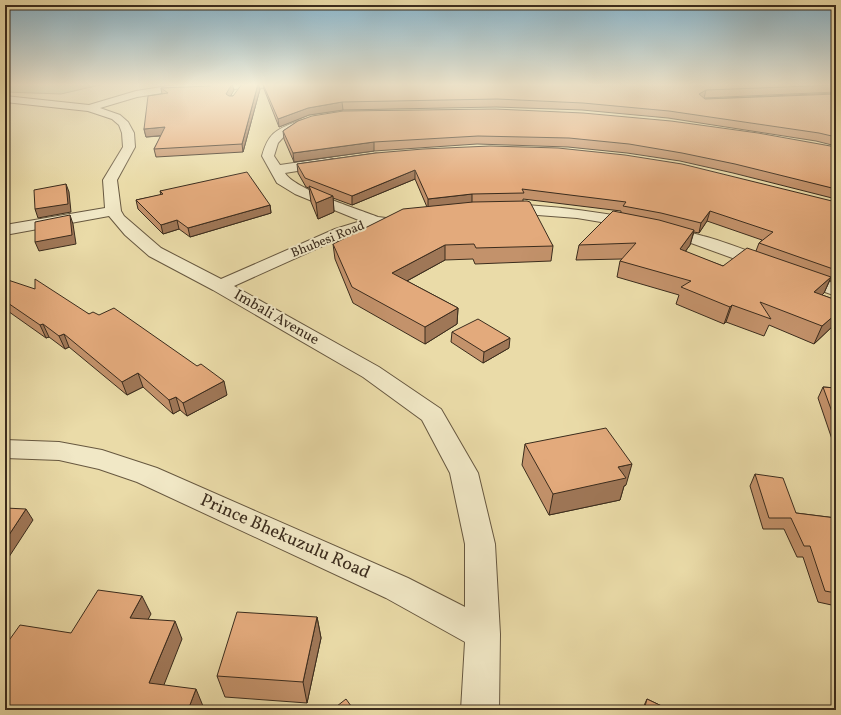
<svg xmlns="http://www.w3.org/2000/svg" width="841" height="715" font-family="Vollkorn,serif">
<rect width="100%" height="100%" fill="#eadba8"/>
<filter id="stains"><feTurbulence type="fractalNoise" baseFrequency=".005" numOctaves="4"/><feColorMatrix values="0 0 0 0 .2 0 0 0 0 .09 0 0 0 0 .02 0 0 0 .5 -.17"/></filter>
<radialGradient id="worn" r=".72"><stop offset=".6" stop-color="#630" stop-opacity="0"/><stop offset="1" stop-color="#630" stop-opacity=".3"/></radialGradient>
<!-- green -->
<path fill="#b2c18b" stroke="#767654" d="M5,84h99l-43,10 -56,-2z"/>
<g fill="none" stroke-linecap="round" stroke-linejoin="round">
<defs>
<path id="minor" d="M213,84h71l-5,3 -104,4 -38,6 -37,11 20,7 8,7 6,11 1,14 -18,33 4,31 3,5 37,32 60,31 114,-50 26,-8 -66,-27 -18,-11 -15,-27c6,-22 13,-26 34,-34 7,-2 12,-5 19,-3l2,2 -2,2 -28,10 -9,10 -4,13 6,9 48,-7 5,1 2,3 -2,3 -5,1 -43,7c9,16 73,36 93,44l8,1 2,3 -2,3 -39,11 -113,51 145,81 62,42 37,64 17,71 5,90 -1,76h-38l4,-68 -79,-44 -249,-116 -38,-13 -40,-9 -54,-2v-18l54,2 43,8 55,18 251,110 57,29v-63l-15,-71 -28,-53 -59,-43 -150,-87 -64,-34 -24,-21 -16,-19 -104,19v-10l100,-17 -2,-28 20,-33 -1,-14 -3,-8 -7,-6 -24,-8 -83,-9v-6l84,9 47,-14 39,-6z
M504,204c68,2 134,13 199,32 24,6 46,16 69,24l3,4 -3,4 -6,1 -6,-1 -69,-25 -66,-17 -48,-8 -78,-6 -3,-3 3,-3z
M798,271l38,13v12l-44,-16 -3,-4 3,-4z"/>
</defs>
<!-- minor casing -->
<use href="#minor" stroke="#675840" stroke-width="2"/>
<!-- minor -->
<use href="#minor" fill="#f1e8c6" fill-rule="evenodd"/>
</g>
<!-- wall -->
<path fill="#c3926b" stroke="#3b2c1d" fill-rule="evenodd" d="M263,84h573v8l-132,6 1,1 131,-6v53l-20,-5 -148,-23 -86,-8 -86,-3 -153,3 -34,5 -30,12 -15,-38z
M161,88l73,2 -4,6h3l27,-7 -17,63 -87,5 -2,-8 7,-13 -15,1 -2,-8 18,-35z
M298,121l538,26v52l-103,-26 -53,-12 -53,-8 -59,-6 -91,-3 -103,7 -80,11 -10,-23 -1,-8z
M376,153l460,49v80l-6,-2 -6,13 -2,2 14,5v23l-22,21 -45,-19 -5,11 -38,-14 -2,2 -48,-20 3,-9 -62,-18 3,-16 2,-2 -46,1 3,-15 42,-32v-2l-98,-12v3l30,44 -2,15 -76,3 -2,-5 -28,1 -38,21 51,27 -1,16 -32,20 -72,-41 -18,-44 -2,-15 94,-37 -12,-28 -63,26 -19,-7 1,14 -16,7 -7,-17 -2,-14 -3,-1 -8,-14 -1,-9zM707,221l55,19 -3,3 -3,8 -33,15 -38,-14 5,-7 4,-13 5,1z
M160,191l110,14 1,8 -81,24 -11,-8 -16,5 -25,-25 -2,-9 25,-5z
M5,279l84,35 138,81 -40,21 -7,-6 -7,4 -30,-27 -16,8 -58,-48 -4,2 -16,-12 -3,1 -41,-29z
M452,332l57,16 -26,15 -32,-21z
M823,387l13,1v63l-18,-53z
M525,444l101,41 -2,1 -4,14 -71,15 -27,-50z
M755,474l41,39 40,5v88l-18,-4 -15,-45h-6l-13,-28h-21l-13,-43z
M317,617l4,21 -14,65 -82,-6 -8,-21z
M647,699l23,11h-28z"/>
<!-- shaded-wall -->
<path fill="#9f7757" stroke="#3b2c1d" d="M232,84l2,6 -6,11 -2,-7z
M258,84l2,5 -17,63 -1,-8z
M706,90l-2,8 -6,3 1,-7z
M342,102l1,8 -34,5 -30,12 -1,-8 30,-11z
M165,127l2,8 -21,2 -2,-8z
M374,142v9l-80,11 -1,-9z
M415,170v9l-63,26v-9z
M66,184l3,8 2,20 -33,6 -3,-9z
M472,194v10l-44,5v-10z
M333,196l1,16 -16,7 -2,-16z
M270,205l1,8 -81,24 -2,-9z
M710,211l-3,10 -8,12 2,-10z
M70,215l3,9 3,20 -37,7 -4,-9z
M177,220l2,9 -16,5 -2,-9z
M694,230l-4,15 -15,20 5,-16z
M445,245v15l-53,29v-16z
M831,277l-7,16 -17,16 7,-17z
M732,305l-6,17 -2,2 6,-17z
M458,308l-1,16 -32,20v-17z
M836,314v9l-22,21 8,-18z
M43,324l6,13 -3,1 -6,-13z
M64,334l5,13 -4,2 -6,-13z
M510,338l-1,10 -26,15 1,-11z
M138,373l5,14 -16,8 -5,-13z
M224,381l3,14 -40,21 -4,-13z
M176,397l4,13 -7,4 -4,-14z
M632,464l-6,21 -2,1 -4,14 -71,15 4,-21 65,-27z
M26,509l7,11 -28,43v-22z
M142,596l9,18 -12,22 -9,-18z
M317,617l4,21 -14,65 -4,-21z
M175,621l7,18 -24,61 -9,-17z
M196,689l7,17 -1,4h-14z"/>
<!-- building -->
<path fill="#e3aa7c" stroke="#3b2c1d" d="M213,84h19l-6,10 3,2h4l9,-12h16l-16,60 -88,5 11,-22 -21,2 4,-33 20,-3 -7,-5 49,-2z
M263,84h573v1l-130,5 -7,4 6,5 131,-5v43l-17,-4 -150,-22 -86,-8 -86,-4 -155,3 -34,6 -30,11z
M495,109l88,4 88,8 87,12 78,14v42l-101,-25 -53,-11 -53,-9 -60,-6 -91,-2 -104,6 -81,11 -10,-22 15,-10 14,-5 31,-5z
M490,146l68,2 67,7 57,9 154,38v68l-77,-27 14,-11 -63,-21 -9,12 -40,-10 -38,-7 3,-4 -104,-13 2,4 -52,1 -44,5 -13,-29 -63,26 -47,-18 -8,-14 79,-11 47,-4z
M247,172l23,33 -82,23 -11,-8 -16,5 -25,-25 27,-6 -3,-3z
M66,184l2,20 -33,5 -1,-19z
M309,186l24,10 -17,7z
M527,201l3,1 23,44 -77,2 -2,-4 -29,1 -53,28 66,35 -33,19 -73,-40 -19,-43 70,-35 70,-7z
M613,211l46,9 35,10 -14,19 43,17 24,-18 84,29 -17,15 22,8v14l-14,12 -62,-24 11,17 -39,-14 -2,2 -49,-20 10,-6 -71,-20 16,-18 -57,2z
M70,215l2,20 -37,7v-20z
M5,279l30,10v-10l54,35 4,-2 6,3 15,-7 83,58 4,-2 23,17 -41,22 -7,-6 -7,3 -31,-27 -16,9 -58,-48 -5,2 -16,-12 -3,1 -35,-24z
M478,319l32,19 -26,14 -32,-20z
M823,387l13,1v35z
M606,428l26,36 -14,3 8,11 -73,16 -28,-50z
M755,474l28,4 13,35 40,5v75l-11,-2 -15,-45h-6l-13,-28h-22z
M5,508l21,1 -21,32z
M98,590l44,6 -12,22 45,3 -26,62 47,6 -8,21h-183v-64l15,-21 51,8z
M237,612l80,5 -14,65 -86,-6z
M346,699l8,11h-22z
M647,699l23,11h-26z"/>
<!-- sky -->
<linearGradient id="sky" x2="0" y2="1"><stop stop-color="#88b7d0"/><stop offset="0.46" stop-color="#f6efd8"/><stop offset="1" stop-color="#f6efd8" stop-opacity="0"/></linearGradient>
<rect width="841" height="184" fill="url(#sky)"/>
<g text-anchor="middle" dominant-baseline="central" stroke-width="4" stroke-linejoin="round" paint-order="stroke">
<!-- far-street labels -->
<g font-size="13" fill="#3b2c1d" stroke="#f1e8c6">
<text transform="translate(328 240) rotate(-22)">Bhubesi Road</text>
</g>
<!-- street labels -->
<g font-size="15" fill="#3b2c1d" stroke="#f1e8c6">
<text transform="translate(276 318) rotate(30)">Imbali Avenue</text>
</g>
<!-- near-street labels -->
<g font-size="18" fill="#3b2c1d" stroke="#f1e8c6">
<text transform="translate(285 537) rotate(24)">Prince Bhekuzulu Road</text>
</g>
</g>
<!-- margin -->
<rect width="841" height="715" fill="none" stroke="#eadba8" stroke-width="20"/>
<rect x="6" y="6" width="829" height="703" fill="none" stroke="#3b2c1d" stroke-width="2"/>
<rect x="10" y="10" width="821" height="695" fill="none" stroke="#3b2c1d"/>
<rect width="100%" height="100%" filter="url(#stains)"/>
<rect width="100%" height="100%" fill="url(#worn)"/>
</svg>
